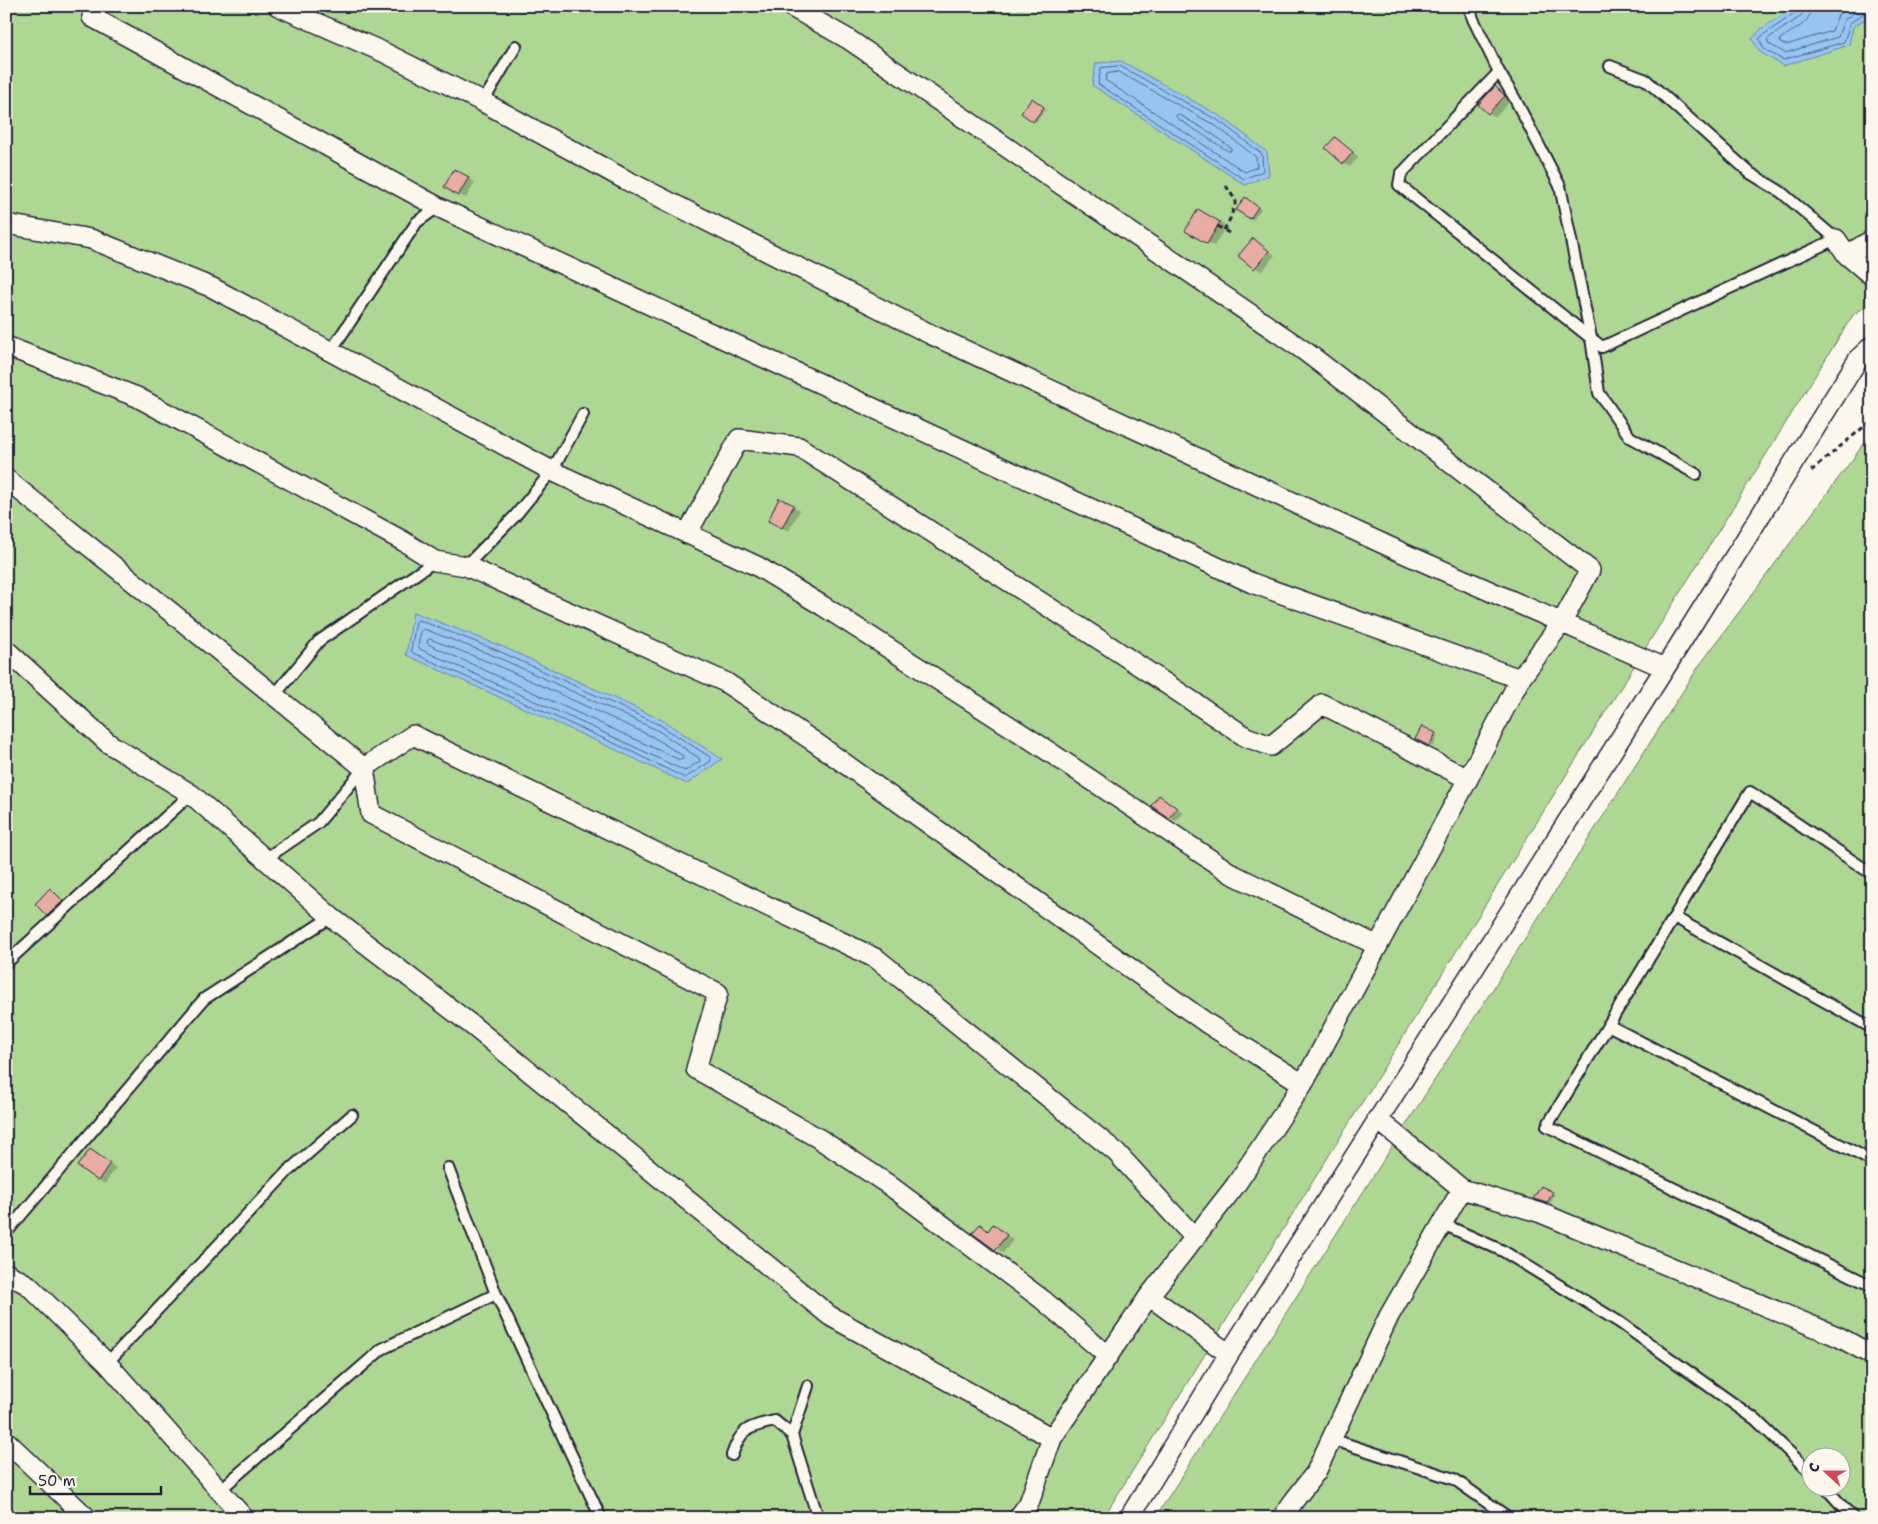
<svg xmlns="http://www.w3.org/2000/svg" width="1878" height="1524" font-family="'Shantell Sans',sans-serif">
<rect width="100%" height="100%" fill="#fbf7ec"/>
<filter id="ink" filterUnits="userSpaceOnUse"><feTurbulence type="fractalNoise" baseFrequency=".02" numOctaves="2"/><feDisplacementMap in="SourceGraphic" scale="10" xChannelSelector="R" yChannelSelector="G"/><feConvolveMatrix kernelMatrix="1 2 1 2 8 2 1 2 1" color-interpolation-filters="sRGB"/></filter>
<g filter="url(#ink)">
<!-- green -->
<path fill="#afd794" stroke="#687c68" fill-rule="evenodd" d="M6,6h1866v296l-19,13 -750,1203h-1097z
M1872,433v1085h-717l544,-852zM1810,1456h30v30h-30z"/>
<!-- water -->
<path fill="#97c5f2" stroke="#6884a9" d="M1796,6h76v8l-19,13 -4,18 -66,21 -23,-14 -8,-13 10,-11z
M1121,61l101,56 45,35 2,23 -24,10 -153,-100 4,-22z
M413,612l88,34 161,74 60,39 -35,25 -71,-34 -210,-95z"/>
<!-- shadow -->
<path fill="#0003" d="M1495,88l16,12 -15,17 -7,-4z
M1035,101l11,8 -10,13 -2,-1z
M1336,138l23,19 -9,10 -7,-4z
M454,170l21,12 -9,16 -21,-11z
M1248,200l13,9 -8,11 -3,-2z
M1199,210l27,16 -12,20 -27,-16z
M1253,239l22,16 -13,17 -22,-17z
M793,506l7,4 -11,21 -13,-6z
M1422,728l16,8 -5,11 -16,-8z
M1166,801l17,11 -7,9 -23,-15z
M51,890l6,4 12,12 -14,13 -7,-4z
M97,1154l19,14 -11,16 -7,-4z
M1542,1187l13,8 -5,9 -12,-4z
M980,1226l9,5 11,-1 13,10 -10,13 -29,-20z"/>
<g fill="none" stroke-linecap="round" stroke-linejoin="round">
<!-- shore -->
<path stroke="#516384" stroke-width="1" d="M1798,6c-2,11 -30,23 -39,33l5,10 19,11 61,-18 6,-19 17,-12h5
M1804,6l-1,6 -3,5 -30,20 -3,3 2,4 16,9 53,-16 6,-17 20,-14
M1812,6c-1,18 -19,24 -32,33v4l6,2 46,-14 6,-16 12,-9
M1120,66l99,55 43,33 1,17 -19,8 -146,-95 3,-16z
M1119,72l97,54 40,31 1,10 -12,5 -140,-92 2,-6z
M1178,114l33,19 20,15v3h-3l-51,-33 -1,-2z
M419,620l80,31 161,74 50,32 1,4 -26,17 -67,-33 -205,-92 -2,-3 5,-28z
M424,629l73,28 160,73 42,28 1,3 -15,10 -65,-31 -200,-91 -2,-3 3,-15z
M430,639l64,25 159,73 30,19v3l-3,1 -252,-116 -1,-3z"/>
</g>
<!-- building -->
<path fill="#e7ada5" stroke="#22223b" d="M1495,86l10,10 -17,18 -10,-9z
M1032,98l12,9 -11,15 -12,-9z
M1335,137l18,15 -10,12 -18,-16z
M454,169l15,8 -11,19 -14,-9z
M1245,197l13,10 -8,12 -14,-9z
M1198,209l22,13 -13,22 -22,-13z
M1253,238l16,13 -15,18 -16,-13z
M779,498l15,7 -12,23 -14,-7z
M1422,726l14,7 -7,13 -14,-7z
M1159,795l18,13 -8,10 -18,-12z
M50,888l13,13 -16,15 -12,-12z
M90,1149l20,14 -12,18 -21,-15z
M1541,1186l12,6 -6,11 -14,-4z
M980,1224l8,7 5,-7 14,11 -12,15 -23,-17z"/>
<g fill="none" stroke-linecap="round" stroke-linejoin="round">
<defs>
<path id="lane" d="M1469,6l4,13 26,53 16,27 45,87 31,152 8,55 31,44 66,37
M1499,72l-98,102 -2,11 203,162 234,-108 -55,-47 -31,-19 -104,-93 -36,-14
M483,102l33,-56
M330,352l87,-130 21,-15
M466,566l49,-50 37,-45 31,-57
M274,696l45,-55 116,-80
M265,859l53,-36 46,-55
M1872,874l-122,-82 -203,334 325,160
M1674,917l198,111
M6,963l185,-169
M1608,1025l264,136
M448,1168l48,126 105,224
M1443,1224l60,27 116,71 136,97 55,53
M6,1233l198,-234 127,-82
M107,1363l181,-192 64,-56
M808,1386l-16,49 26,83
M1331,1439l123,40 55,39
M732,1455c9,-27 16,-28 43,-34l17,14
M1824,1486l29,32
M220,1490l162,-141 114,-55"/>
<path id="street" d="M278,6l105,46 100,50 141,77 306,155 473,219 262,115
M790,6l58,33 458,313 284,218 -28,52 -42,57 -52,100 -165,305 -68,102 -86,110 -97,142 -23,65 -11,15
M92,17l346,190 814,376 268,96
M6,224l85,15 122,49 339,183 205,95 66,40 213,137 196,131 146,72
M1836,239l11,16 25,21
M1847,255l25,-15
M6,346l131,51 266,144 32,20 31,5 259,116 91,61 392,281 95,60
M6,479l358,289 49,-33 464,224 239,193 79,86
M687,534l52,-95 60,8 312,200 135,90 25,9 51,-42 146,75
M6,650l102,93 83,51 140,123 142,109 357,290 222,122
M364,768l7,46 347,179 -22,76 122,69 71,47 154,115 65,56
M1377,1119l85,70 79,24 298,124 33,18
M6,1273l22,12 79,78 137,155
M1149,1296l80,58
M6,1441l81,77
M1129,1518l100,-164 436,-686 194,-310 13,-12
M1282,1518l11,-16 23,-30 73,-156 73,-127"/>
</defs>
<!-- lane casing -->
<use href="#lane" stroke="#22223b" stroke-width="14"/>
<!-- street casing -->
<use href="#street" stroke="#22223b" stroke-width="22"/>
<!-- path -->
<path stroke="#22223b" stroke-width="3" stroke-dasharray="5 4" stroke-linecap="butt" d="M1217,226l12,7
M1224,230l6,-11 6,-18 -10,-15
M1811,471l61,-51"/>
<!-- lane -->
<use href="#lane" stroke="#fbf7ec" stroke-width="10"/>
<!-- street -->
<use href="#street" stroke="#fbf7ec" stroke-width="19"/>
</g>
</g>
<!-- margin -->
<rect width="1878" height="1524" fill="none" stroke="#fbf7ec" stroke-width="25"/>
<rect x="12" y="12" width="1853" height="1499" fill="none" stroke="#22223b" stroke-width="2" filter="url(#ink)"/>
<!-- north arrow -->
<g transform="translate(1826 1472) rotate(291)"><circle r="24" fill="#fbf7ec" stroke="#a4a2a5"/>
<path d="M0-4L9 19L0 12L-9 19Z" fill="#d1495b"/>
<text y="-8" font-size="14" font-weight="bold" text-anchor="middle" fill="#22223b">С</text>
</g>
<!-- scale -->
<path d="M30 1486v8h131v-8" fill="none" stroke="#22223b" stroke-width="2.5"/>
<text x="38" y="1486" font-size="15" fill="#22223b" stroke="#fbf7ec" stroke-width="4" paint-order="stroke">50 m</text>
</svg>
